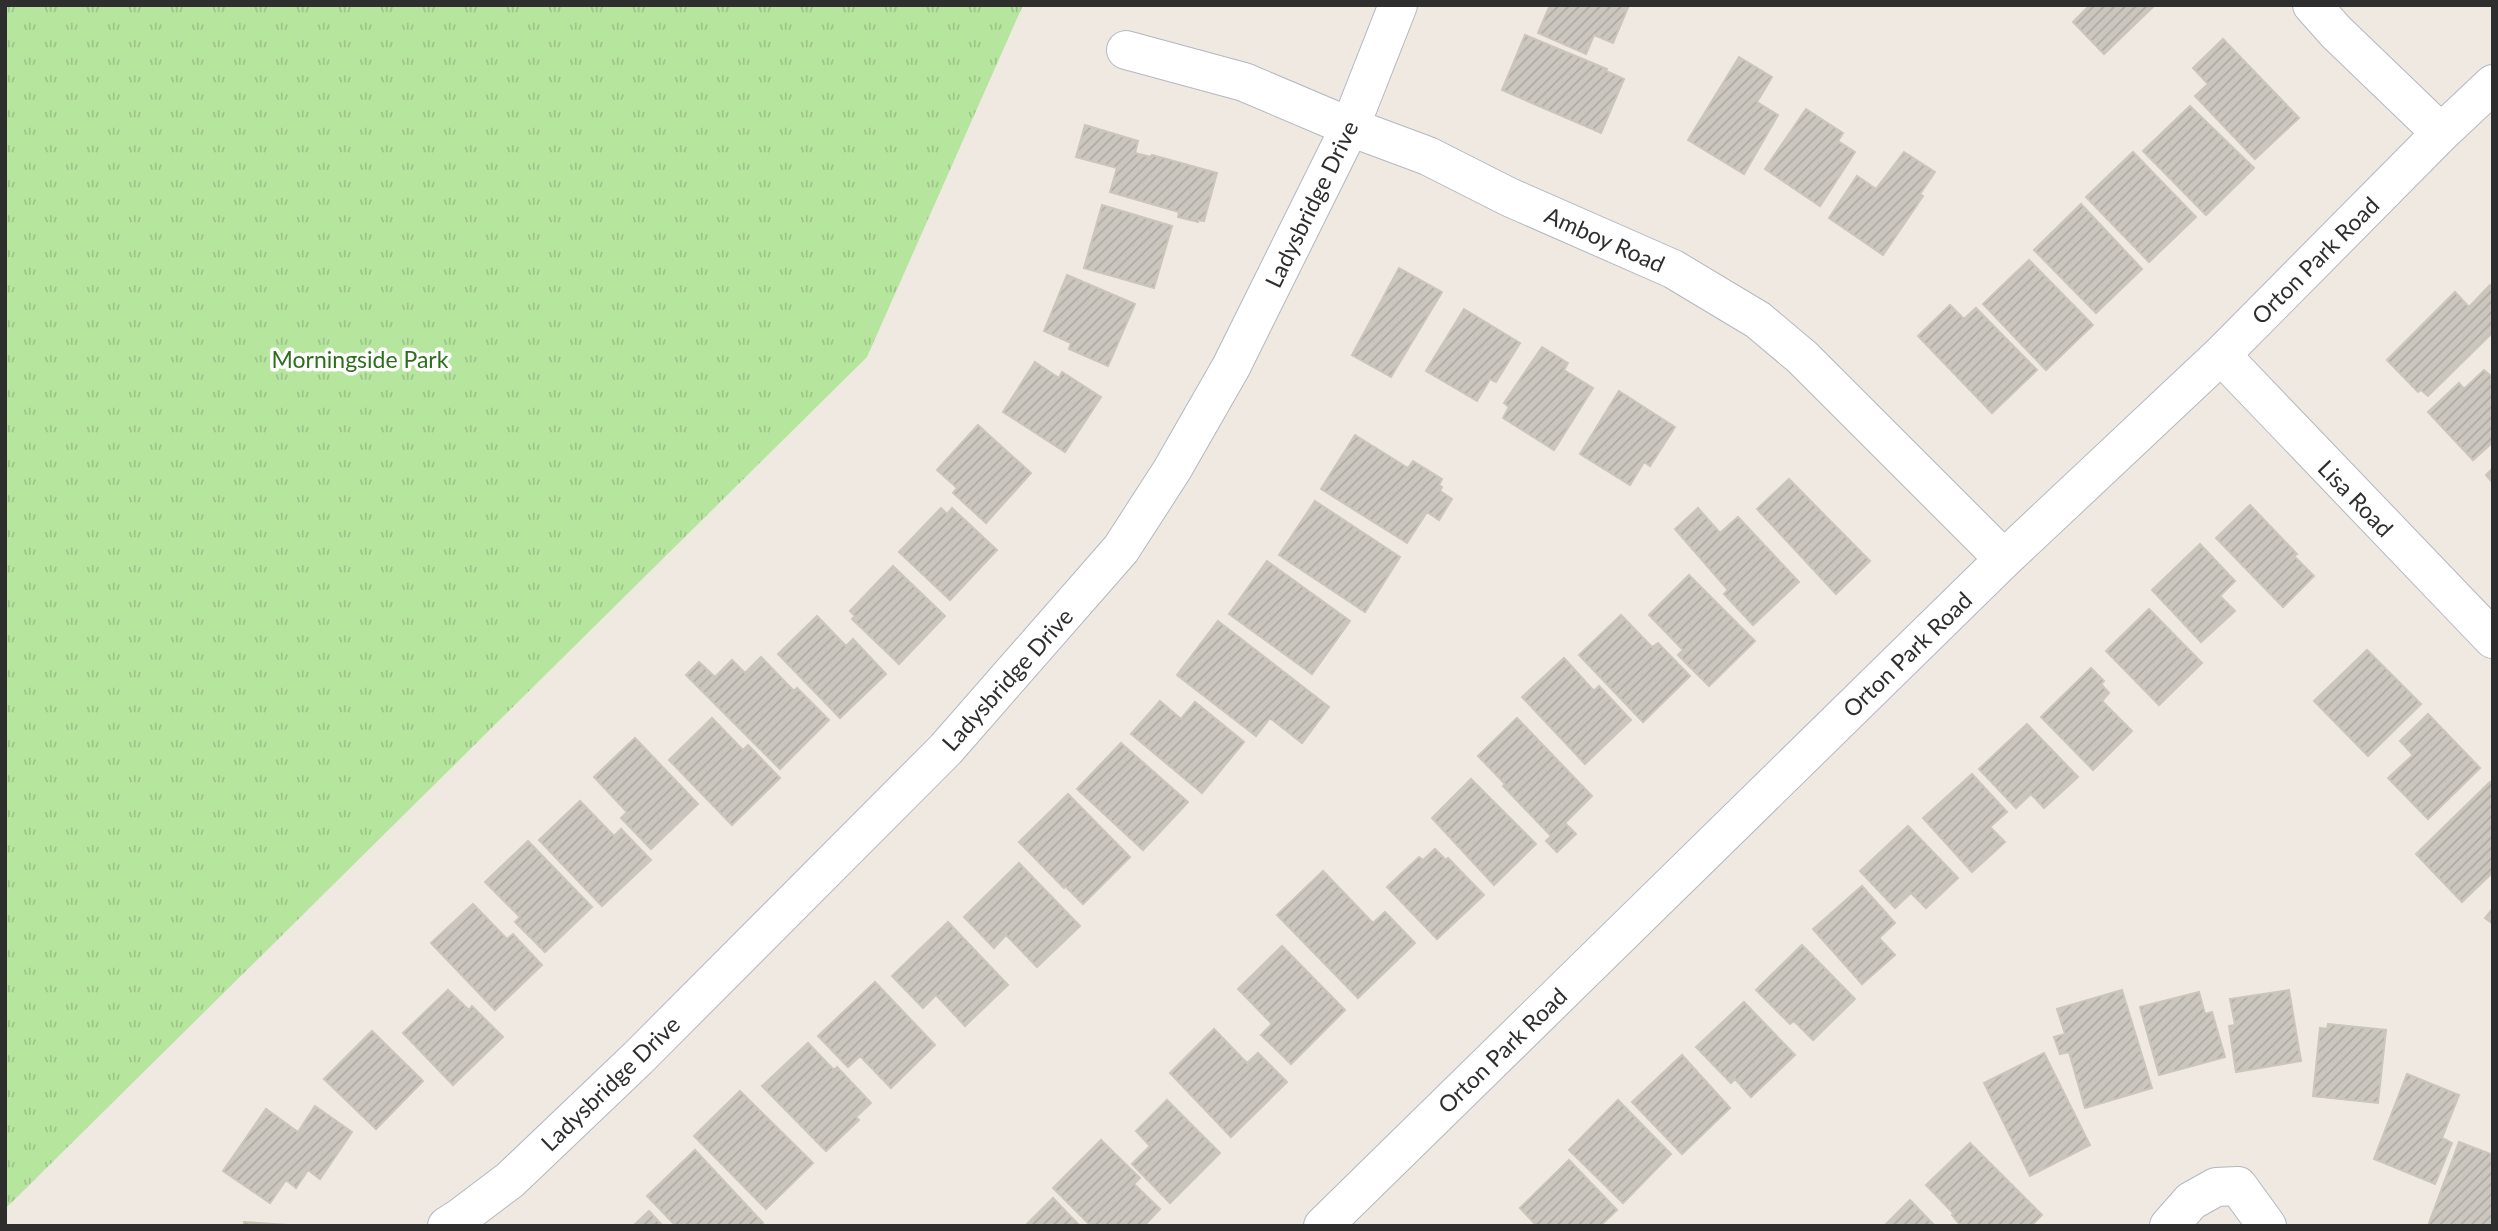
<svg xmlns="http://www.w3.org/2000/svg" width="2498" height="1231" font-family="Lato,sans-serif">
<defs>
<pattern id="park-tufts" width="24" height="20" patternUnits="userSpaceOnUse" patternTransform="scale(1.75)"><rect width="24" height="20" fill="#b6e59e"/><path d="M3 7l-1-3M5 7V3M7 7l1-3M15 17l-1-3M17 17v-4M19 17l1-3" fill="none" stroke="#9dc588"/></pattern>
<pattern id="building-hatch" width="6" height="6" patternUnits="userSpaceOnUse" patternTransform="scale(1.75)"><rect width="6" height="6" fill="#cbc7bf"/><path d="M-1 1l2-2M0 6l6-6M5 7l2-2" fill="none" stroke="#afaba4"/></pattern>
</defs>
<rect width="100%" height="100%" fill="#efe9e1"/>
<!-- park -->
<path fill="url(#park-tufts)" d="M5,5h1018l-156,352 -862,852z"/>
<!-- building -->
<path fill="url(#building-hatch)" stroke="#cbc5ba" stroke-width="2" d="M1550,5h79l-16,38 -19,-8 -8,19 -48,-21z
M2090,5h65l-51,49 -31,-32z
M1525,35l82,34 -1,2 18,8 -23,54 -99,-43z
M2223,39l76,79 -44,41 -60,-63 13,-12 -15,-16z
M1739,57l33,20 -15,25 21,13 -34,59 -56,-34z
M2190,106l64,62 -48,47 -63,-64z
M1806,109l37,24 -5,8 17,11 -35,54 -55,-37z
M1085,125l53,16 -3,12 16,4 1,-2 65,18 -13,48 -6,-1v2l-20,-5 1,-5 -69,-20 7,-24 -41,-11z
M1904,152l31,20 -15,22 3,2 -40,59 -54,-37 28,-42 19,13z
M2133,152l63,65 -47,45 -63,-65z
M2081,204l61,65 -46,44 -62,-63z
M1102,205l70,21 -18,62 -70,-20z
M2029,260l64,65 -47,45 -63,-66z
M1399,268l43,24 -51,85 -39,-22z
M1067,275l68,29 -27,62 -39,-17 2,-6 -27,-12z
M2490,285l3,3v44l-65,64 -7,-6 -3,2 -31,-32 68,-68 14,15z
M1950,305l14,14 12,-11 61,62 -45,43 -74,-77z
M1464,309l56,34 -24,39 -6,-3 -13,22 -51,-30z
M1542,347l26,16 -4,7 29,18 -39,62 -51,-32 6,-11 -5,-4z
M1035,362l24,16 3,-6 39,25 -36,55 -62,-40z
M2484,370l9,8v64l-20,18 -45,-48 31,-29 5,6z
M1619,391l56,36 -25,39 -6,-4 -14,23 -50,-31z
M978,425l53,48 -45,50 -33,-30 4,-5 -20,-18z
M1355,435l53,33 5,-7 29,18 -3,6 3,2 -2,4 12,8 -13,21 -12,-8 -20,31 -86,-54z
M2493,468v15l-7,-8z
M1789,479l81,82 -34,33 -79,-85z
M1315,501l85,56 -35,55 -86,-57z
M2250,505l47,49 -3,2 20,20 -31,31 -67,-69z
M941,508l6,6 5,-6 45,42 -47,50 -51,-48z
M1698,508l22,25 18,-16 61,65 -46,43 -29,-31 4,-4 -53,-61z
M2200,544l35,37 -15,15 15,15 -34,31 -49,-52z
M1267,561l83,60 -38,53 -83,-60z
M893,566l52,50 -46,48 -47,-45 3,-3 -5,-5z
M1689,575l66,66 -46,45 -31,-31 5,-5 -34,-35z
M2149,609l53,54 -43,42 -53,-54z
M1621,615l31,32 6,-4 32,33 -47,46 -64,-67z
M817,616l29,30 7,-7 33,35 -46,44 -62,-64z
M1218,621l111,86 -27,36 -32,-25 -14,18 -79,-61z
M2367,650l54,54 -53,52 -54,-55z
M761,657l33,34 3,-3 32,32 -49,49 -94,-94 13,-13 16,15 17,-17 13,13z
M1564,658l30,33 5,-5 32,34 -46,44 -63,-67z
M2091,668l13,13 -3,3 8,9 -7,8 30,30 -39,39 -52,-53z
M1160,701l21,18 14,-17 49,40 -42,51 -71,-59z
M2428,714l52,54 -52,51 -40,-41 25,-23 -13,-14z
M712,718l31,32 5,-5 32,33 -48,47 -63,-65z
M1517,718l75,78 -27,27 11,11 -19,18 -11,-11 5,-5 -48,-50 2,-2 -27,-28z
M2027,724l51,53 -34,31 -13,-14 -15,14 -37,-39z
M635,738l63,66 -47,45 -30,-31 6,-6 -33,-35z
M1121,743l67,59 -45,48 -66,-61z
M1972,774l35,38 -17,15 15,15 -33,30 -49,-54z
M1471,779l65,65 -42,41 -62,-67z
M2490,782l3,3v87l-31,30 -46,-48z
M1068,794l62,63 -47,47 -18,-18 -1,2 -45,-46z
M580,801l34,35 7,-7 30,31 -49,46 -63,-66z
M1908,826l50,52 -32,30 -15,-15 -16,15 -35,-37z
M528,841l64,66 -47,45 -30,-30 5,-5 -35,-35z
M1435,849l11,11 2,-2 36,37 -47,44 -50,-52 32,-30 4,3z
M1019,863l61,63 -43,41 -31,-32 -12,13 -30,-31z
M1323,871l50,52 12,-11 30,31 -57,55 -81,-83z
M1862,886l33,37 -16,15 16,17 -33,29 -49,-55z
M473,904l34,35 6,-5 29,31 -47,45 -64,-67z
M2493,908v16l-8,-6z
M948,922l60,63 -43,41 -29,-31 -13,13 -31,-32z
M1802,945l53,54 -42,41 -19,-19 -4,3 -34,-34z
M1282,946l63,64 -54,54 -30,-29 11,-11 -34,-35z
M875,982l60,63 -44,43 -31,-32 -12,11 -30,-31z
M448,990l21,20 3,-4 31,31 -50,48 -50,-52z
M2122,990l30,98 -67,20 -16,-56 -9,2 -6,-17 11,-3 -8,-25z
M2289,990l12,71 -65,11 -7,-46 6,-1 -5,-26z
M2199,992l6,22 7,-2 13,45 -66,18 -19,-68z
M1744,1002l51,53 -44,42 -16,-18 -4,4 -35,-36z
M2328,1024l58,6 -8,73 -65,-7 7,-68 7,1z
M1214,1029l33,34 11,-10 29,29 -56,55 -61,-64z
M372,1031l51,50 -47,48 -52,-50z
M808,1043l26,27 3,-3 34,36 -15,14 3,3 -33,31 -64,-65z
M2044,1053l46,92 -60,31 -46,-93z
M1682,1055l48,53 -48,46 -50,-52z
M2407,1074l52,21 -17,43 10,5 -17,41 -61,-25z
M740,1091l73,72 -47,46 -72,-73z
M1167,1100l53,53 -50,50 -38,-39 18,-18 -14,-15z
M1618,1100l53,54 -48,49 -54,-53z
M315,1106l37,26 -32,47 -12,-9 -12,18 -10,-8 -16,23 -47,-32 43,-62 32,23z
M1101,1140l39,38 -6,6 26,25 -16,17h-53l-38,-38z
M2459,1142l34,13v71h-65z
M1970,1143l72,72 -11,11h-70l-9,-11 2,-1 -28,-29z
M695,1150l68,73 -3,3h-84l-29,-30z
M1569,1160l48,50 -17,16h-63l-17,-18z
M1053,1198l27,28h-55z
M1910,1200l25,26h-51z
M649,1211l14,15h-30z
M244,1222l45,3 -45,1z"/>
<g fill="none" stroke-linecap="round" stroke-linejoin="round">
<defs>
<path id="minor" d="M2312,5l24,27 105,101
M1126,50l118,32 106,45 78,29 81,41 164,72 85,51 44,37 202,202
M2221,355l272,284
M447,1226l14,-9 49,-37 128,-122 308,-309 175,-200 51,-79 59,-103 119,-240 48,-122
M1323,1226l681,-667 217,-204 220,-222 52,-49
M2169,1226l22,-25 25,-14 22,-1 29,40"/>
</defs>
<!-- minor casing -->
<use href="#minor" stroke="#b4b7c1" stroke-width="40"/>
<!-- minor -->
<use href="#minor" stroke="#fff" stroke-width="38"/>
</g>
<g text-anchor="middle" dominant-baseline="central" stroke-width="7" stroke-linejoin="round" paint-order="stroke">
<!-- street labels -->
<g font-size="23" fill="#2e2e2e" stroke="#fff">
<text transform="translate(1311 204) rotate(-64)">Ladysbridge Drive</text>
<text transform="translate(1605 239) rotate(24)">Amboy Road</text>
<text transform="translate(2315 260) rotate(-45)">Orton Park Road</text>
<text transform="translate(2356 498) rotate(46)">Lisa Road</text>
<text transform="translate(1907 654) rotate(-44)">Orton Park Road</text>
<text transform="translate(1007 679) rotate(-48)">Ladysbridge Drive</text>
<text transform="translate(1502 1050) rotate(-44)">Orton Park Road</text>
<text transform="translate(610 1083) rotate(-44)">Ladysbridge Drive</text>
</g>
<!-- park labels -->
<g font-size="23" fill="#2c6e1b" stroke="#fff">
<text x="360" y="359">Morningside Park</text>
</g>
</g>
<!-- border -->
<rect width="2498" height="1231" fill="none" stroke="#2e2e2e" stroke-width="14"/>
</svg>
